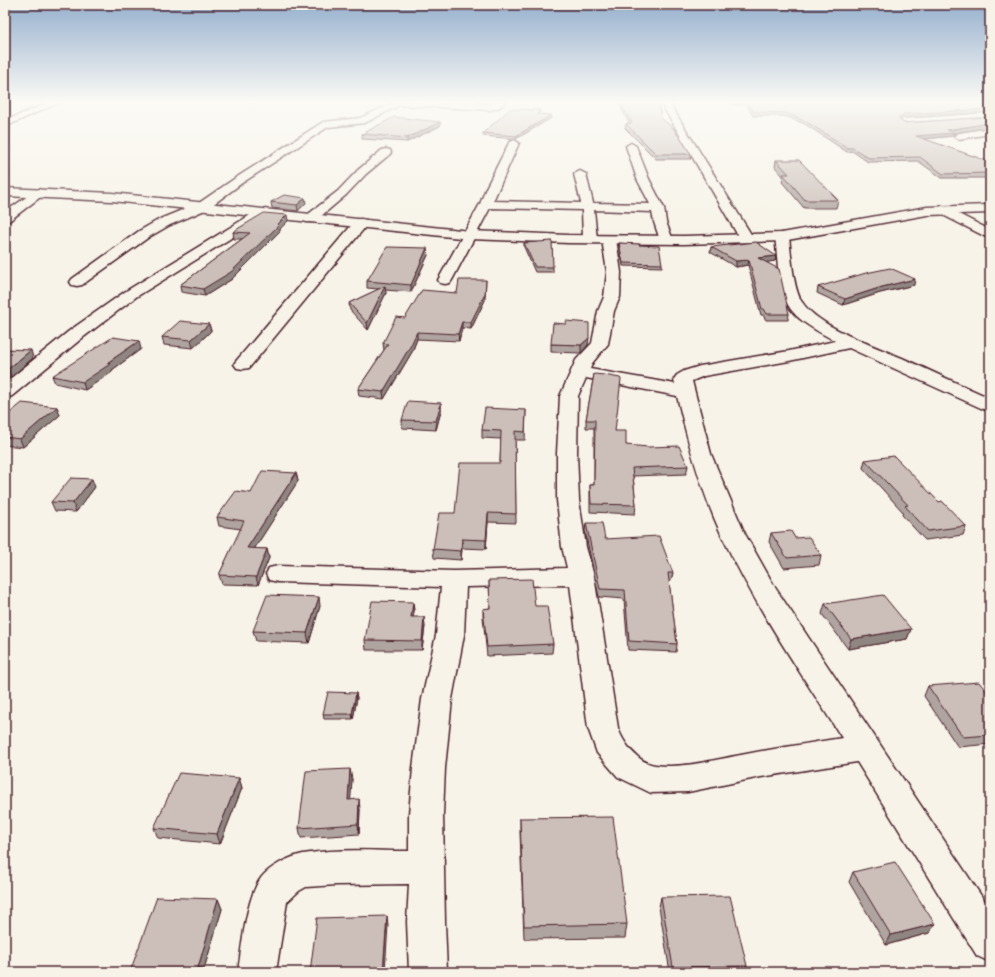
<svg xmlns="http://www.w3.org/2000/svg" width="995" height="977" font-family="'Indie Flower',sans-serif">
<rect width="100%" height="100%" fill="#f7f3e8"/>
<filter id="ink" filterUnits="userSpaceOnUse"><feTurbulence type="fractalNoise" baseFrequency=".025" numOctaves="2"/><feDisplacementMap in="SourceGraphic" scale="8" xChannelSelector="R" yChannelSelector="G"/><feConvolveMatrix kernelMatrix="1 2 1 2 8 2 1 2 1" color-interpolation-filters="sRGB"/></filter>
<g filter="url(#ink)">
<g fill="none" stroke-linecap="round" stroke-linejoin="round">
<defs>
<path id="street" d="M52,101h10l-57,26v-6z
M397,101h31l62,3 7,-3h9l-6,6 -9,3 -91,-5 -35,18 -37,4 -86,56 -35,26 -37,16 -21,12 -67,48 -5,1 -5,-1 -2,-3 2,-3 67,-48 21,-12 39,-16 35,-24 89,-57 37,-4z
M660,101h8l86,138 -2,3h-10l-2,-3z
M990,113v6l-87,6 -5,-3 5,-3z
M990,128v6l-31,5 -5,-3 5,-3z
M514,140l5,3 -26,58 88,2 -7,-29 6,-3 6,3 7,29 57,1 -13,-25 -11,-33 5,-3 5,3 13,33 15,29 2,14 7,18 -2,3h-10l-7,-21 -2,-10 -58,-2 3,29 -2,3h-10l-2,-3 -1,-29 -92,-2 -38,72 -2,3 -5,1 -5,-1 -2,-3 42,-76 6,-16 23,-45z
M386,149l4,1 1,2 -1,2 -24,20 -20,21 -32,27h-8l-2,-3 2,-3 32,-25 20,-21 24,-20z
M39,189l4,2 2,2 -2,2 -34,26 -4,1v-10l30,-21z
M943,206l47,24v9l-51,-26 -2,-3 2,-3z
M261,210l4,1 2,3 -2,3 -129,80 -55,42 -69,57 -7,2v-15l64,-52 57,-40 131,-80z
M361,219l5,1 1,3 -1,3 -117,142 -6,1 -6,-1 -3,-4 3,-4 119,-140z
M782,233l5,1 2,3c2,16 4,52 13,65 16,25 72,44 100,56 29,13 58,27 88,40v13l-7,-2 -134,-61 -60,13 -85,15 -12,5 19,73 34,80 31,55 214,320v53l-13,-6 -120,-194 -96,15 -73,15 -37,1 -33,-16 -21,-24 -9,-25 -18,-143 -104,2 -2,48 -12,64 -7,69 -2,46 2,108 2,50h-38l-2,-50 2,-38 -72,1 -31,2 -7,4 -12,11 -11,70h-38c4,-26 8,-74 23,-94 8,-11 28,-21 42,-24 34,-6 72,-3 106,-3v-37l4,-46 9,-69 14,-64 5,-48 -163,-5 -9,-2 -3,-6 3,-6 9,-2 176,5 113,-3 -5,-21 -5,-47v-47l3,-57 16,-36 16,-17 6,-32 6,-14 3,-25 -5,-33 2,-3h10l2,3 5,33 -1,25 -6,14 -6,33 -15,18 -3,7 85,15 -1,-5 3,-4 7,-4 16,-5 89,-15 46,-10c-17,-10 -39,-20 -48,-38 -10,-17 -9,-47 -12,-66l2,-3zM586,378l91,18c11,47 24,94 44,138 34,72 79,138 121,204 -32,5 -64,10 -96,16 -29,5 -61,15 -91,11 -17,-2 -32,-22 -37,-37l-24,-152 -8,-29 -7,-47 -2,-47 1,-57z"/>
<path id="secondary" d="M5,188l107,5 358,38 98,4 116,1 98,-3 145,-26 63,-2v8l-63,2 -145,26 -98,3 -116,-1 -98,-4 -358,-38 -107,-5z"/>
</defs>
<!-- street casing -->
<use href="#street" stroke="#4a1f2b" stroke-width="3"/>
<!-- secondary casing -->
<use href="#secondary" stroke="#4a1f2b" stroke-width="3"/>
<!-- street -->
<use href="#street" fill="#f7f3e8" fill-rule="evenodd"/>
<!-- secondary -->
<use href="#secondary" fill="#f7f3e8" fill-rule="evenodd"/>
</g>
<!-- wall -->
<path fill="#afa49f" stroke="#4a1f2b" d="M635,101h23l3,17 30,36v5h-35l-31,-31 1,-4 3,-1 -9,-17v-3l15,-1z
M725,101h259l-81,17 -3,2 4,3 86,-6v10l-36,6 -1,3 -29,3 66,23v16h-48l-24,-17 -50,1 -16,-11 -5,1 -42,-28 -20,-8h-32l-7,-12 -10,1z
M540,110l-1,3 -1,2h13v3l-35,21 -33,-3v-3z
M440,122v4l-33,16 -45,-3v-5z
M776,160l62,40 -2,8h-32l-22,-26 1,-6 -8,-9z
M271,202l35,1 -8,8 -26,-3z
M288,221l-8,8v2l-48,48 -27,17 -24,-4 -1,-7 62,-46h-8l-1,-7z
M524,243l29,24v5h-18l-11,-25z
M619,243l20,2 23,19v3l-39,-1 -4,-20z
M711,247l65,9 -1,5 -9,1 23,52 -1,6h-22l-3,-5h-2l-13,-50 -12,2 -26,-15z
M428,255l-17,37 -26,-2 1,3 -18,37 -18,-20 -1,-7 30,-14 -12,-1v-7z
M914,285l-34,8 -37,12 -26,-12 1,-6z
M485,300l-14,29 -9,-1 -3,13 -42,-2 -5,13 -28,47 -25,-3 -1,-7 26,-39 -1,-7 22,-25z
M209,324l2,7 -18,17 -29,-3 -2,-8z
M551,344l37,1 -7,8 -30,-1z
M5,349l28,9 -22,19 -6,-1z
M141,349l-29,21v2l-27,18 -30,-7 -3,-7z
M594,374l21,57 11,14 62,21 -2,8 -53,2 3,29 -1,9 -45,-2v-27h4v-57h-8v-8z
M441,403v8l-5,19 -34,-2v-8z
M57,407l3,8 -37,32 -18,-2v-28z
M526,410l-1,30h-10l1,83 -28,-1 -2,27 -24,-1 -1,12 -27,-2 -1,-9 22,-36 45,-50 1,-24 -19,-1v-8z
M865,460l74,42 27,24 -3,9 -38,5 -23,-25 1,-3 -40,-44z
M296,473l2,8 -44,68h13l2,9 -11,27 -36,-1 -3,-9 22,-46 -22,-3 -2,-9 34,-24z
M95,487l-19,25 -21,-1 -4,-9z
M586,523l19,16 68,34 -2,8 -2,1 8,62 -1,8 -48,-2 -4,-51 -25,-2 -14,-66z
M771,533l24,5 26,17 -2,10 -35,3 -15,-26z
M489,580l46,26 18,38 -1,9 -65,3 -4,-39v-8l7,-1z
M413,602l1,9 -1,6 12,9 -3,24h-56l-1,-10z
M825,604l86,25 -4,10 -59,10 -26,-35z
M320,606l-11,37 -53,-2 -3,-10z
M928,686l62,10v48l-32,3 -34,-51z
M356,693l1,5 -4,21h-29l-1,-5z
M239,778l3,10 -22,56 -62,-6 -4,-10z
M352,779l-2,21 10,9 -1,25 -58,4 -2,-10z
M520,818l107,106 -2,14 -101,1 -4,-107z
M853,872l82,52 -6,9 -43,12 -37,-63z
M661,897l86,69 -2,6h-75l-11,-65z
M218,899l4,10 -19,63h-70l-2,-3z"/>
<!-- shaded-wall -->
<path fill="#8f8682" stroke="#4a1f2b" d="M746,101v3l-10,1 1,-3z
M990,109v3l-87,6 -6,5 1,-4 6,-5z
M551,115v3l-35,21v-3z
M440,122v4l-33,16v-4z
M990,123v4l-36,6 -1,3 -38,4 1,-4z
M305,198l1,5 -8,8 -1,-6z
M287,215l1,6 -8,8v2l-48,48 -27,17 -2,-7z
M427,248l1,7 -17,37v-7z
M776,256l-1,5 -18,3 1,-6z
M749,260l-1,5 -12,2v-6z
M915,279l-1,6 -34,8 -37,12 2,-6 37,-12z
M486,280l-1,20 -14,29v-7z
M385,286l1,7 -18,37 -1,-7z
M462,322v6l-3,13 -1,-7z
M209,324l2,7 -18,17 -2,-8z
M417,332v7l-5,13 -28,47 -1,-7z
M589,338l-1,7 -7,8v-8z
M139,341l2,8 -29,21v2l-27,18 -2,-8 24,-19z
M31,350l2,8 -22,19 -3,-8z
M441,403v8l-5,19v-9z
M57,407l3,8 -37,32 -3,-8z
M296,473l2,8 -49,76 -2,-9z
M92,479l3,8 -19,25 -3,-9z
M488,513v9l-2,27v-9z
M462,539v9l-1,12v-9z
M267,549l2,9 -11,27 -2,-8z
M319,597l1,9 -11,37 -2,-10z
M413,602l1,9 -2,15 -1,-9z
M424,617l1,9 -3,24v-9z
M911,629l-4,10 -59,10 3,-10z
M356,693l1,5 -4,21 -1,-5z
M350,769l2,10 -2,31 -2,-10z
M239,778l3,10 -22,56 -3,-10z
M359,799l1,10 -1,25 -1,-10z
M218,899l4,10 -19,63h-6v-1z
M387,916l1,9 -3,47h-2z
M935,924l-6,9 -43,12 5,-10z"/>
<!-- building -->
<path fill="#ccbfb9" stroke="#4a1f2b" d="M635,101h23l3,17 13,11 17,25h-35l-30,-30 6,-1 -12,-20 15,-1z
M734,101h250l6,2v6l-86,5 -6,5 6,4 86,-6v6l-43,7 7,3 -38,3 74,26v11l-47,1 -23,-17 -51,1 -16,-10h-5l-43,-27 -19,-8 -32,-1 -8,-11 -9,1z
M510,109l30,1 -3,4 14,1 -35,21 -33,-3z
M394,117l46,5 -33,16 -45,-4z
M776,160h23l39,40h-33l-22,-26h6z
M284,195l21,3 -8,7 -26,-3z
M264,213l23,2 -9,9 1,1 -48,47 -28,17 -23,-4 70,-52 -17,-1 6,-4z
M552,241l1,26h-18l-11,-24z
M756,242l20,14 -18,2 21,11 10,45h-22l-3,-5h-2l-13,-49 -13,1 -25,-14z
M619,243l20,1v1l20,1 3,18 -39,-1z
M387,247l40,1 -16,37 -44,-4z
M890,268l25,11 -33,8 -37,12 -27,-12 48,-14z
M459,280h27l-1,14 -14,28h-9l-4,12 -41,-2 -6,13 -28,47 -25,-3 30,-45 -5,-1 13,-26 9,1 17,-28 35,3z
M385,286l-18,37 -18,-20z
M180,321l29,3 -18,16 -29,-3z
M566,321l23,2v15l-8,7 -30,-1 2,-21 13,1z
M113,337l26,4 -32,22 3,1 -27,18 -31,-6z
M5,349l26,1 -23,19h-3z
M594,374l10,1 16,3 1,1 -6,52h11v14l22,2 31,-1 9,20 -56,2 4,37 -45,-1 -1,-19h4l1,-65h-9z
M408,401l33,2 -5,18 -34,-1z
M22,403l35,4 -37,32 -15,-2v-20z
M485,408l41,2 -1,22 -10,-1 1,83 -28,-1 -2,27 -24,-1 -1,12 -28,-2 6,-36h16l5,-50h40l1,-32 -19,-1z
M894,456l45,46 3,-1 24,25 -38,5 -23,-25 3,-1 -43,-45z
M262,471l34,2 -49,75 20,1 -11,28 -37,-2 25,-54 -27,-4 19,-26 15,2z
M71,478l21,1 -19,24 -22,-1z
M586,523h16l3,16 54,-3 14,37h-5l9,71 -48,-3 -4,-51 -25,-1z
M791,531l4,7 14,-1 12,18 -34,3 -16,-25z
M532,579l3,27h12l6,38 -66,3 -4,-38 7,-1 -1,-28z
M267,595l52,2 -12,36 -54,-2z
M883,595l28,34 -60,10 -26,-35z
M372,601l41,1 -2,15h13l-2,24 -57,-1z
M979,682l11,14v39l-27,2 -35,-51z
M328,692l28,1 -4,21h-29z
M350,769l-2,31 11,-1 -1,25 -59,4 7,-57z
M179,773l60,5 -22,56 -63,-6z
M613,817l14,107 -103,2 -4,-108z
M895,862l40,62 -44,11 -38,-63z
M730,896l17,70 -74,1 -12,-70z
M157,897l61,2 -21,72 -66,-2z
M387,916l-4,56h-73l7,-54z"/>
</g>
<!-- sky -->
<linearGradient id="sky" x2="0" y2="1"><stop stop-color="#96b0ce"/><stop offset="0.43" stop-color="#fbfaf5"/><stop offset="1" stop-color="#fbfaf5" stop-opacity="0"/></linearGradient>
<rect width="995" height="237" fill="url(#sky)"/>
<!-- margin -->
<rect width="995" height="977" fill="none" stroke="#f7f3e8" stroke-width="20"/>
<rect x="10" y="10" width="975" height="957" fill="none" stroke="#4a1f2b" stroke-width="1.5" filter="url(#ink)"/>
</svg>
